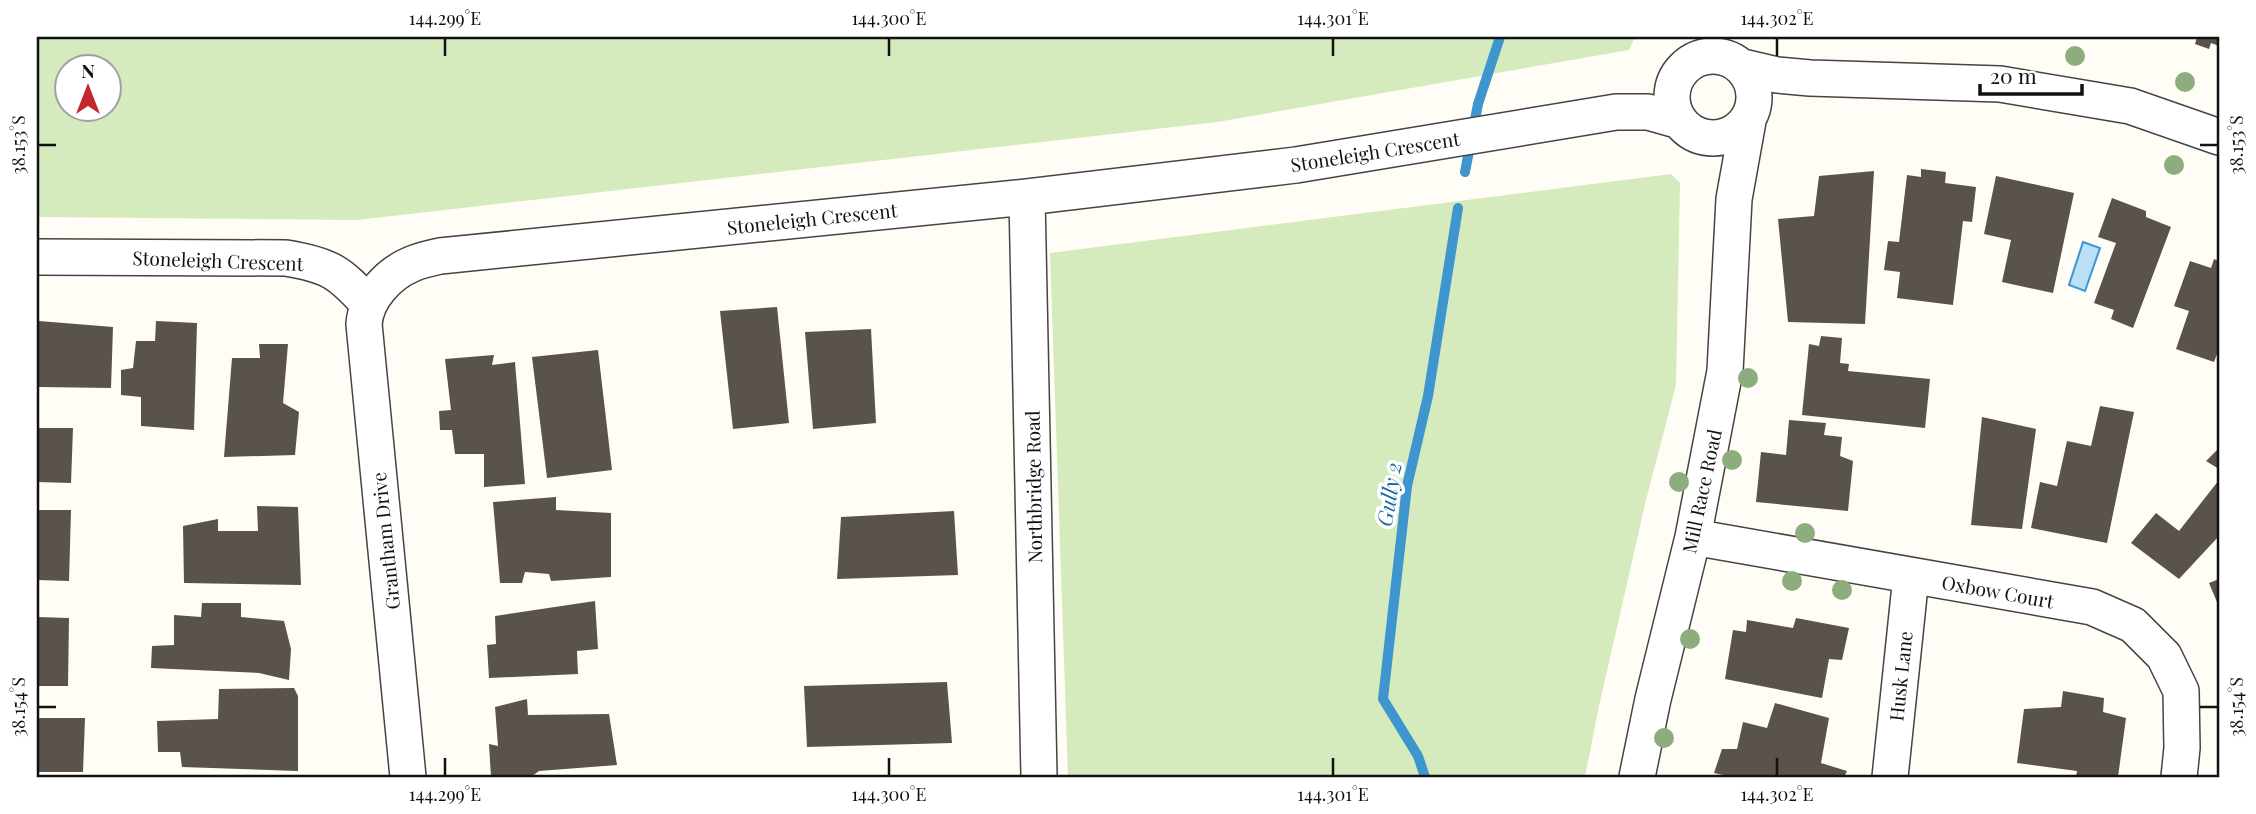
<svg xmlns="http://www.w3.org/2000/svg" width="2256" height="814" font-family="'Playfair Display',serif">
<rect width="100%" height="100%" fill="#fffdf5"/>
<!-- green -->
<path fill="#d5ebbd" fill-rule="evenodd" d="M37,37h1598l-6,13 -412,72 -860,98 -320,-3zM66,66h42v42h-42z
M1671,174l9,9 -4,202 -30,115 -47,206 -14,71h-517l-18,-524z"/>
<!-- water -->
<path fill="#b9e0f7" stroke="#3f96cf" stroke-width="2" d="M2083,242l17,6 -15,43 -16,-6z"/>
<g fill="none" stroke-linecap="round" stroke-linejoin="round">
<!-- stream -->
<path stroke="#3f96cf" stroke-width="10" d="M1465,172l13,-68 22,-67
M1425,777l-7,-21 -35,-57 24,-213 21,-90 30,-188"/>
</g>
<!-- building -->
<path fill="#5a524d" d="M2197,37h22v9l-8,-3 -2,6 -14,-5z
M1921,169l25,3 -1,11 31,4 -4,35 -9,-1 -10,84 -56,-7 3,-26 -16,-2 4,-29 11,1 8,-67 14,2z
M1874,171l-9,153 -77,-2 -10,-103 36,-3 5,-40z
M1996,176l78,17 -21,100 -51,-11 9,-42 -27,-6z
M2112,198l34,13v6l25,10 -38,101 -22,-9 3,-9 -20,-7 22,-60 -18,-6z
M2214,259l5,2v88l-5,13 -38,-13 13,-38 -15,-5 16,-45 21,7z
M777,307l12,116 -56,6 -13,-118z
M39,321l74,6 -2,61 -72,-1z
M156,321l41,2 -3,107 -53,-4v-29l-20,-2v-25l12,-2 3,-27h19z
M871,329l5,94 -63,6 -8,-97z
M1821,336l21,2 -2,25 9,1 -1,7 82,8 -5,49 -123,-13 7,-71 10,2z
M259,344h29l-5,59 16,9 -4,43 -71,2 8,-99h28z
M598,350l14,120 -65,8 -15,-121z
M494,355l-2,10 23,-3 10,122 -41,3v-33h-29l-3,-24h-12l-1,-19 12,-1 -6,-51z
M2100,406l34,6 -27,131 -76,-15 9,-46 17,4 10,-45 24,5z
M1982,417l54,12 -14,100 -51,-4z
M1789,420l37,3 -2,12 18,2 -2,19 13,5 -5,50 -92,-9 5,-50 25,3z
M37,428h36l-2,55 -34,-1z
M2219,448v21l-13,-8z
M2219,480v56l-40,43 -48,-36 25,-30 23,18z
M556,497v13l55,3v64l-60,4 -2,-7 -24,-2 -3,11h-22l-7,-81z
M257,506l41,1 3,78 -117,-2 -1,-57 35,-7v12h40z
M37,510h34l-2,71 -32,-1z
M954,511l4,64 -121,4 4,-62z
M2219,579v28l-10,-24z
M595,601l3,48 -21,2 1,23 -89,4 -2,-33 9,-1 -1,-28z
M202,603h39v14l43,4 7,28 -2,31 -30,-7 -108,-5 1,-22 22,-1v-30l27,2z
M37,617l32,1 -1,68h-31z
M1796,618l53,10 -7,32 -13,-1 -7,39 -97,-19 8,-49 13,2 1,-12 46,8z
M947,682l5,61 -145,4 -3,-61z
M294,688l4,8v75l-116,-4 -2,-15h-22l-1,-31 61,-2 1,-30z
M2063,691l41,7 -1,14 23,6 -8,59h-42l1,-6 -60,-8 7,-54 37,-2z
M527,699l1,16 81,-1 8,51 -78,6 -8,6h-40l-2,-33 9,2 -3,-39z
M1775,703l54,15 -8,45 26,8 -3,6h-112l-18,-4 8,-24h15l6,-27 24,6z
M37,718h48l-2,54h-46z"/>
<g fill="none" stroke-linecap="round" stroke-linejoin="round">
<defs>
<path id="minor" d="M1672 97a41 41 0 1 1 82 0a41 41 0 1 1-82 0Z
M1743,67l34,8 33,3 190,6 130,22 89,31
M1027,197l12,580
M37,257l249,1c43,7 54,14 83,47
M1693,537l399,70 41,18 31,31 17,35 1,57 -3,29
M408,777l-44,-453c2,-26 24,-50 48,-60 9,-4 19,-6 28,-8l587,-59 269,-32 320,-53h32l32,9
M1637,777l16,-78 40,-162 32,-166 9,-172 14,-78
M1890,777l21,-201"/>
</defs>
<!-- minor casing -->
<use href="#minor" stroke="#444" stroke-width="38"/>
<!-- minor -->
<use href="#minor" stroke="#fff" stroke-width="35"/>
</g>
<!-- trees -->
<g fill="#8dad7f">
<circle cx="2075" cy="56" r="10"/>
<circle cx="2185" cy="82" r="10"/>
<circle cx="2174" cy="165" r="10"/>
<circle cx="1748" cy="378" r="10"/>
<circle cx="1732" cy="460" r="10"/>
<circle cx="1679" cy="482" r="10"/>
<circle cx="1805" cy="533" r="10"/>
<circle cx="1792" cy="581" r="10"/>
<circle cx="1842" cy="590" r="10"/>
<circle cx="1690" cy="639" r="10"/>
<circle cx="1664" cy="738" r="10"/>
</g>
<!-- ticks -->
<path fill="none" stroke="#111" stroke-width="2.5" d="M445,38v18M889,38v18M1333,38v18M1777,38v18M38,145h18M2200,145h18M38,707h18M2200,707h18M445,758v18M889,758v18M1333,758v18M1777,758v18"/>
<g text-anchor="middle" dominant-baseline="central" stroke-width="7" stroke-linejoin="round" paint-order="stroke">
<!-- street labels -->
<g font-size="19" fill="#111" stroke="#fff">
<text transform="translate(1375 151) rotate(-9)">Stoneleigh Crescent</text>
<text transform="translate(812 218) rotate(-6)">Stoneleigh Crescent</text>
<text transform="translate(218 260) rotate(2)">Stoneleigh Crescent</text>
<text transform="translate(1033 487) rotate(-91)">Northbridge Road</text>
<text transform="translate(1701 491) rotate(-78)">Mill Race Road</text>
<text transform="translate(385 541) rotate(-96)">Grantham Drive</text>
<text transform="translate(1998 591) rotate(10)">Oxbow Court</text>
<text transform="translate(1900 676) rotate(-84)">Husk Lane</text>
</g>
<!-- water labels -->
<g font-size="21" font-style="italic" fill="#1768a6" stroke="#fff">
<text transform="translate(1388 494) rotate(-81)">Gully 2</text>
</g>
</g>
<!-- border -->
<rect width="2256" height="814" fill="none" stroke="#ffffff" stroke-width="77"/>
<!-- north arrow -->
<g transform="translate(88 88)"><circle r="33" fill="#ffffff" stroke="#a0a0a0" stroke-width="2"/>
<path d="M0-5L12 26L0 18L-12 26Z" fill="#c4262e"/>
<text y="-10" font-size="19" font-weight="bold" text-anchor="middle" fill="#111111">N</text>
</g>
<!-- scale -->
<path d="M1980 84v10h102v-10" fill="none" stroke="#111111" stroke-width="3.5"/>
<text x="1990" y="84" font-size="21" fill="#111111" stroke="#ffffff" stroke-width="5" paint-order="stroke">20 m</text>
<rect x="38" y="38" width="2180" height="738" fill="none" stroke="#111" stroke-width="2.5"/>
<g font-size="18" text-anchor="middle" fill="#111">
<text x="445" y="25">144.299°E</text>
<text x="889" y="25">144.300°E</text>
<text x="1333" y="25">144.301°E</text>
<text x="1777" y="25">144.302°E</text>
<text transform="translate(19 145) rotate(-90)" y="6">38.153°S</text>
<text transform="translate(2237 145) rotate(-90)" y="6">38.153°S</text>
<text transform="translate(19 707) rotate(-90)" y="6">38.154°S</text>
<text transform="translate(2237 707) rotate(-90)" y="6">38.154°S</text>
<text x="445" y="801">144.299°E</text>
<text x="889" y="801">144.300°E</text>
<text x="1333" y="801">144.301°E</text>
<text x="1777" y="801">144.302°E</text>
</g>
</svg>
